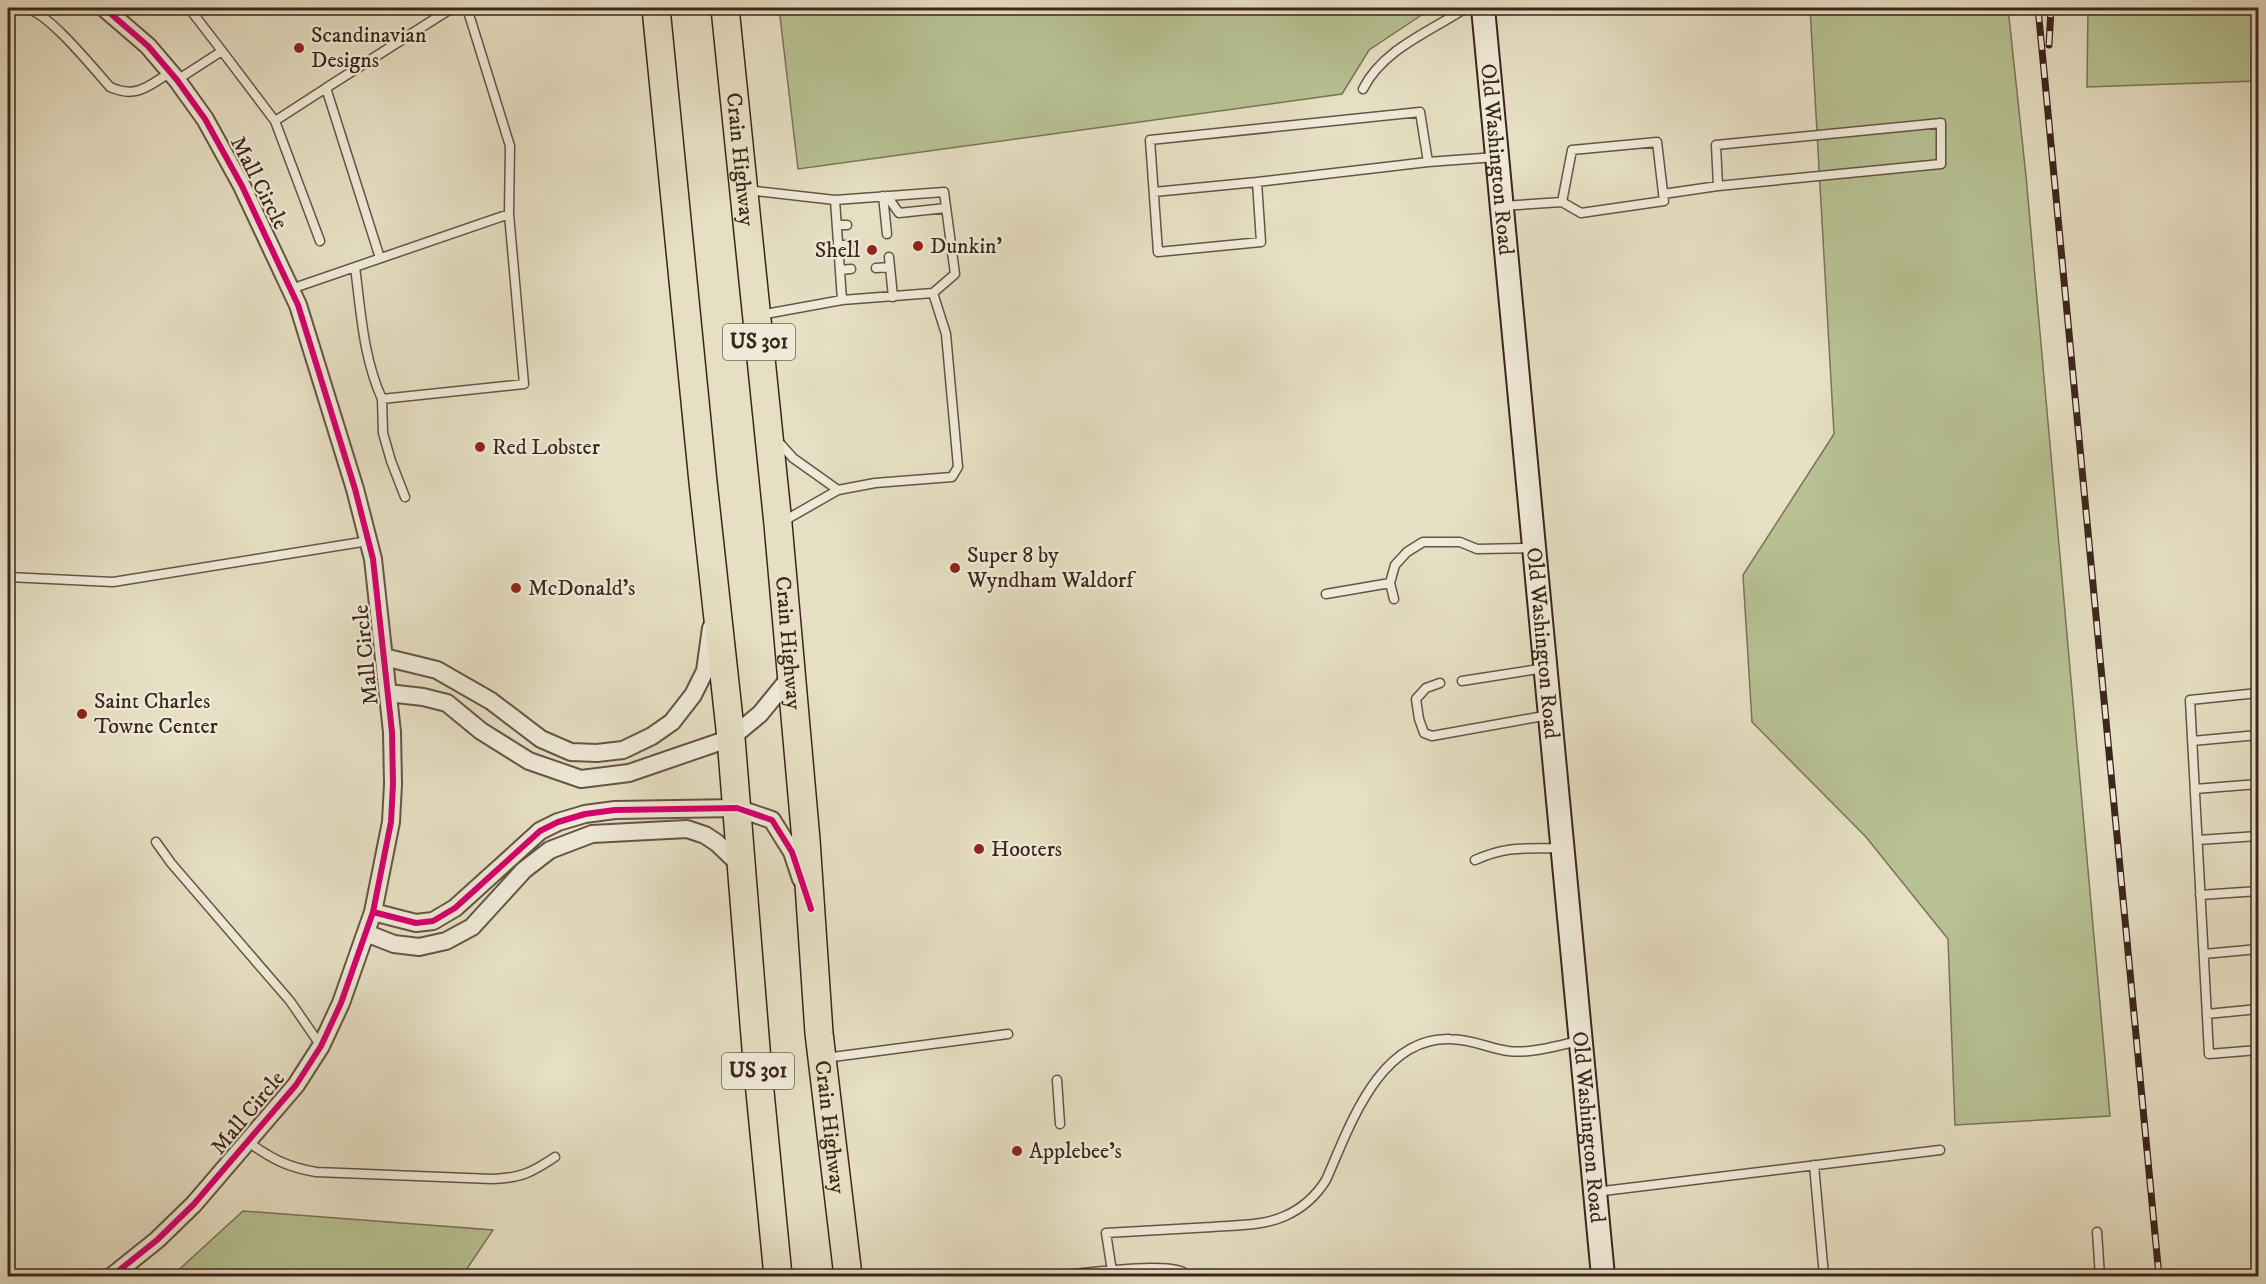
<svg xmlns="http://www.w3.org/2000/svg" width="2266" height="1284" font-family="'IM FELL DW Pica',serif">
<rect width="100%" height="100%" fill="#e6dfc3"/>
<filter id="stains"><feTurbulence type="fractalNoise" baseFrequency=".00333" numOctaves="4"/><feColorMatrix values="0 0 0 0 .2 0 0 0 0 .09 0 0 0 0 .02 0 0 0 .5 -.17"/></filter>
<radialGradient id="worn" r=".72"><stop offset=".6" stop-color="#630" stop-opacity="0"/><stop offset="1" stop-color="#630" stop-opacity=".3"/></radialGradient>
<!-- green -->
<path fill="#b7c193" stroke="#7a7458" stroke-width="1.5" d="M779,8h653l-63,42 -27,44 -544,75z
M1810,8h198l18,168 84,940 -155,9 -7,-186 -82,-102 -114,-115 -9,-147 91,-141z
M2088,8h170v73l-171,6z
M243,1211l250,19 -31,46h-290z"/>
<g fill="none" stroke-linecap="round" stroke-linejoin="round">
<defs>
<path id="service" d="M26,8c24,6 66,59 84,79 27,12 38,-1 61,-15
M222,51l53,70 45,120
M177,80l45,-29 -33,-43
M1363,89c20,-40 68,-58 103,-81
M275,121l51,-33
M2257,121h1
M1428,162l-171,20 4,60 -103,10 -8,-112 270,-28 8,50 68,-5
M747,190l88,10 7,100 -82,15
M1154,192l103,-10
M1663,194l55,-8 223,-22v-41l-225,22 2,41
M883,196l4,38
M887,196l12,17 47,-5
M835,200l109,-8 11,82 -22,19
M1502,206l60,-4 19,11 83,-12 -7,-59 -85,8 -10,52
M837,225h10
M838,245h11
M889,257l4,40
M380,258l-54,-170 126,-80
M355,267c6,45 8,90 27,132l142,-15 -15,-170 1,-68 -43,-138
M876,268l14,-1
M840,270l11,-1
M291,289l218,-75
M382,399l1,34 8,28 14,36
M776,439l17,19 45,32
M782,522l56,-32 37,-7 77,-6 6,-10 -12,-133 -13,-41 -91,7
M8,577l105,5 255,-41
M1326,594l64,-11
M1394,599l-4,-16 5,-18 12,-13 16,-10h37l17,7 56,-1
M1462,681l83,-13
M1440,683l-14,5 -10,11 3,20 5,14 8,3 117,-21
M2258,693l-68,7 19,354 49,-4
M2192,741l66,-6
M2195,789l63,-5
M2198,840l60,-4
M156,842l15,21 119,138 31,45
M1475,860c34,-15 52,-11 87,-12
M2200,895l58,-4
M2204,954l54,-5
M2207,1014l51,-5
M825,1058l183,-24
M1057,1080l3,44
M248,1142c24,17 39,25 68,30l176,7c29,-1 39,-6 63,-22
M1814,1165l10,111
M1595,1192l345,-42
M2097,1232l3,44
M1112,1271l-6,-38c35,-2 71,-4 106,-6 24,-2 51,-1 73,-11 18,-8 31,-20 41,-36 24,-54 53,-143 124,-141 20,0 39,9 58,12 23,3 50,-6 72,-10
M1051,1276c28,-2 110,-14 132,-4l1,4"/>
<path id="minor" d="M104,8l44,38 29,34 28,39 37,67 56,119 57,184 18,70 19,173 1,52 -2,38 -18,90 -32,91 -20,43 -25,39 -102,119 -37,36 -45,36
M384,657l53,13 54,31 50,38 30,13 26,1 26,-3 29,-14 20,-14 21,-27 12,-24 6,-43
M388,693l35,4 24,6 34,28 48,30 52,18 48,-6 102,-35 29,-24 31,-38
M373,912l43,11 17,-2 22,-13 85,-77 18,-9 27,-8 30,-4 122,-2 35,12 20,32 9,27
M366,933l28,11 25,3 27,-6 26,-14 52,-57 26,-20 42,-16 95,-5 18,6 12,8 24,23"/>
<g id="secondary">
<path id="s1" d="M1483,8l120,1268"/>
</g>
<g id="trunk">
<path d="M656,8l47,474 28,256 26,323 21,215"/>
<path id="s2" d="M725,8l53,516 28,316 13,193 29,243"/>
</g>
</defs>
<!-- service casing -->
<use href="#service" stroke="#665446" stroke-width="11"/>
<!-- minor casing -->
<use href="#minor" stroke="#665446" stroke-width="20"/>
<!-- secondary casing -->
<use href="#secondary" stroke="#3c261c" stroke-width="26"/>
<!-- trunk casing -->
<use href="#trunk" stroke="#3c261c" stroke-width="30"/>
<!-- service -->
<use href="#service" stroke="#efead8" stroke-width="8"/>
<!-- minor -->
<use href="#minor" stroke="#efead8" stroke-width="16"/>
<!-- secondary -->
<use href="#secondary" stroke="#efead8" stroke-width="22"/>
<!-- trunk -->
<use href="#trunk" stroke="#e6dfc3" stroke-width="27"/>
<defs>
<path id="rail" d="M2038,8l121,1268
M2049,45l2,-37"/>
</defs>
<!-- rail casing -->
<use href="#rail" stroke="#3c261c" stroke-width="7"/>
<!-- rail -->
<use href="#rail" stroke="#efead8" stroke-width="4.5" stroke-dasharray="14" stroke-linecap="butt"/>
<defs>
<path id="cycleway" d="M104,8l44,38 29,34 28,39 37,67 56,119 57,184 18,70 19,173 1,52 -2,38 -18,90 -32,91 -20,43 -25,39 -102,119 -37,36 -45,36
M373,912l43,11 17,-2 22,-13 85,-77 18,-9 27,-8 30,-4 122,-2 35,12 20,32 19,57"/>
</defs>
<!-- cycleway casing -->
<use href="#cycleway" stroke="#efead8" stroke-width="10"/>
<!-- cycleway -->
<use href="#cycleway" stroke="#d6006c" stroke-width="6"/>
</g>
<!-- markers -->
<g fill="#8f2418" stroke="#efead8" stroke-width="2">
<circle cx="299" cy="48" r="6"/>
<circle cx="918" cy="246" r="6"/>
<circle cx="872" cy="250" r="6"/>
<circle cx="480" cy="447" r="6"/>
<circle cx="955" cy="568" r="6"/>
<circle cx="516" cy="588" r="6"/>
<circle cx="82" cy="714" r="6"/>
<circle cx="979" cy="849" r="6"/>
<circle cx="1017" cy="1151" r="6"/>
</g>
<g text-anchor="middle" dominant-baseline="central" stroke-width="4.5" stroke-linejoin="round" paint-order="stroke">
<!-- shield labels -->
<g fill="#efead8" stroke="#726154" stroke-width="1.5">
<rect x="723" y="324" width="72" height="36" rx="4.5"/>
<rect x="722" y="1053" width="72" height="36" rx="4.5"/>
</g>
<g font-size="21" font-weight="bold" fill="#3c261c">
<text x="759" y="342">US 301</text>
<text x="758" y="1071">US 301</text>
</g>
<!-- poi labels -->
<g font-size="22" fill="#3c261c" stroke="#efead8" text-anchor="start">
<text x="311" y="35">Scandinavian<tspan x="311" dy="25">Designs</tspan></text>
<text x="930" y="246">Dunkin'</text>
<text x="860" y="250" text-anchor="end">Shell</text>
<text x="492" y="447">Red Lobster</text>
<text x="967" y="555">Super 8 by<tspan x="967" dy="25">Wyndham Waldorf</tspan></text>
<text x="528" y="588">McDonald's</text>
<text x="94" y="701">Saint Charles<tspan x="94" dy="25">Towne Center</tspan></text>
<text x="991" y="849">Hooters</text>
<text x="1029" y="1151">Applebee's</text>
</g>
<!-- street labels -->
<g font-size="22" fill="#3c261c" stroke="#efead8">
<text stroke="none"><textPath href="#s2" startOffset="152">Crain Highway</textPath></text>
<text stroke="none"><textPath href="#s1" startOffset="152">Old Washington Road</textPath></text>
<text transform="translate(259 183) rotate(63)">Mall Circle</text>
<text stroke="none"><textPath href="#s2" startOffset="638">Crain Highway</textPath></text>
<text stroke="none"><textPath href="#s1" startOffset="638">Old Washington Road</textPath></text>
<text transform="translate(366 655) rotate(-96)">Mall Circle</text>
<text transform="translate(248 1113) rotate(-50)">Mall Circle</text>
<text stroke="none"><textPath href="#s2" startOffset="1124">Crain Highway</textPath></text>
<text stroke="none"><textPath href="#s1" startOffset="1124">Old Washington Road</textPath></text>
</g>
</g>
<!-- margin -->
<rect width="2266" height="1284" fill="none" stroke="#e6dfc3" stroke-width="30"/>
<rect x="9" y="9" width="2248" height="1266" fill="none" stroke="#3c261c" stroke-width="3"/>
<rect x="15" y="15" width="2236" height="1254" fill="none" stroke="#3c261c" stroke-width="1.5"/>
<rect width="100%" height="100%" filter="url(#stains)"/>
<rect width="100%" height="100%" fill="url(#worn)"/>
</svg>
